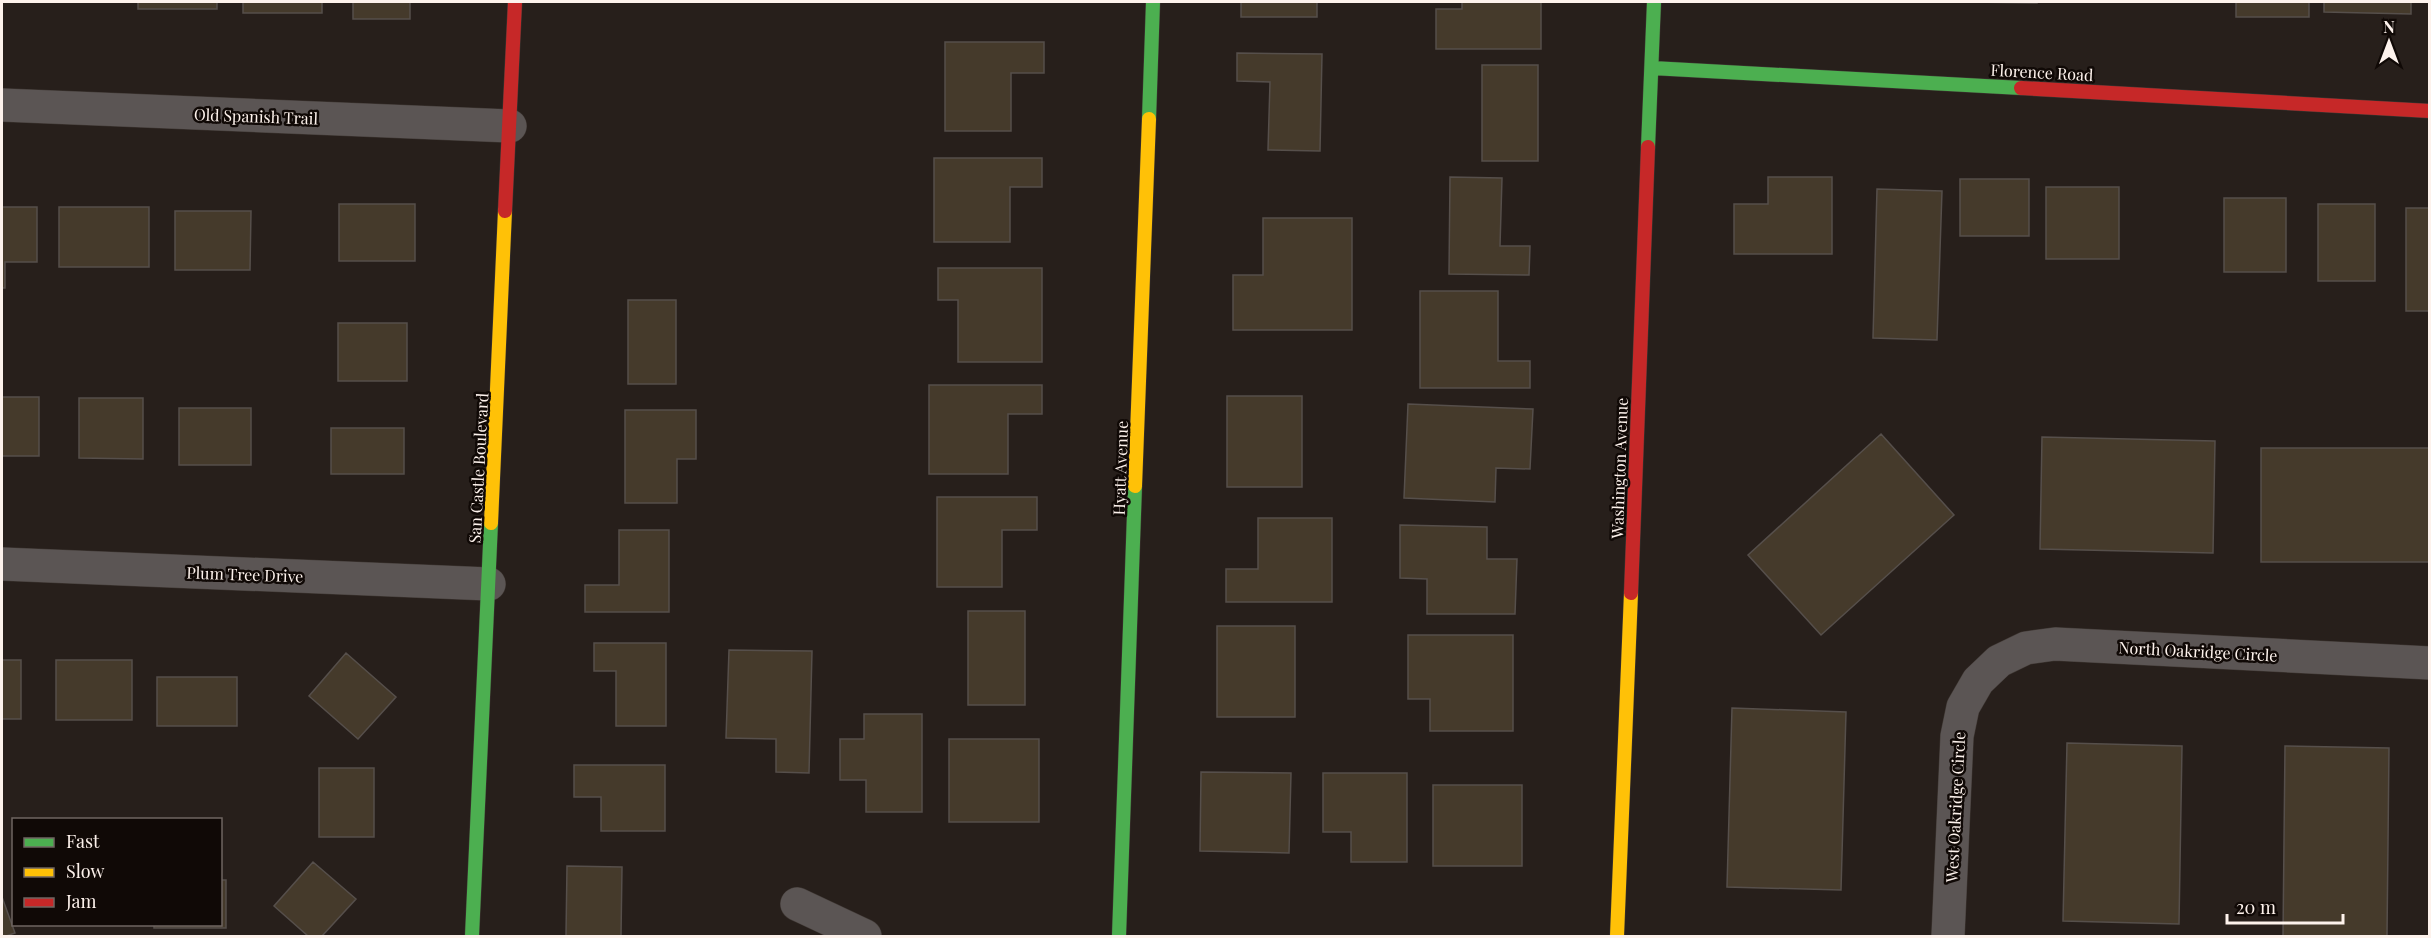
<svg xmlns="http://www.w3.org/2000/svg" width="2431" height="938" font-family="'Playfair Display',serif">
<rect width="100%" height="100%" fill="#271f1b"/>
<!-- building -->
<path fill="#453a2b" stroke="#564f4b" stroke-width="1.5" d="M138,2h79v7h-79z
M243,2h79v11h-79z
M353,2h57v17h-57z
M1241,2h76v15h-76z
M1462,2h79v47h-105v-40h26z
M1971,2h66v1z
M2236,2h73v15h-73z
M2324,2h87v12l-87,-2z
M945,42h99v31h-33v58h-66z
M1237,53l85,1 -2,97 -52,-1 2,-68 -33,-1z
M1482,65h56v96h-56z
M934,158h108v29h-32v55h-76z
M1450,177l52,1 -2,68h30l-1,29 -80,-1z
M1768,177h64v77h-98v-50h34z
M1960,179h69v57h-69z
M2046,187h73v72h-73z
M1877,189l65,2 -5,149 -64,-2z
M2224,198h62v74h-62z
M339,204h76v57h-76z
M2318,204h57v77h-57z
M2,207h35v55h-32v26h-3z
M59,207h90v60h-90z
M2406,208h24v103h-24z
M175,211h76l-1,59h-75z
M1263,218h89v112h-119v-55h30z
M938,268h104v94h-84v-62h-20z
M1420,291h78v70h32v27h-110z
M628,300h48v84h-48z
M338,323h69v58h-69z
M929,385h113v29h-34v60h-79z
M1227,396h75v91h-75z
M2,397h37v59h-37z
M79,398h64v61l-64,-1z
M1408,404l125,5 -3,60 -34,-1 -1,34 -91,-4z
M179,408h72v57h-72z
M625,410h71v49h-19v44h-52z
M331,428h73v46h-73z
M1881,434l73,81 -133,120 -73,-80z
M2042,437l173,4 -2,112 -173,-4z
M2261,448h169v114h-169z
M937,497h100v33h-35v57h-65z
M1258,518h74v84h-106v-33h32z
M1400,525l87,2v32h30l-2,55h-88v-35l-27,-1z
M619,530h50v82h-84v-27h34z
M968,611h57v94h-57z
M1217,626h78v91h-78z
M1408,635h105v96h-83v-32h-22z
M594,643h72v83h-50v-55h-22z
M729,650l83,1 -3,122 -33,-1v-33l-50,-1z
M346,653l50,44 -38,42 -49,-43z
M2,660h19v59h-19z
M56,660h76v60h-76z
M157,677h80v49h-80z
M1732,708l114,4 -5,178 -114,-3z
M864,714h58v98h-56v-32h-26v-41h24z
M949,739h90v83h-90z
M2067,743l115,3 -3,178 -116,-3z
M2285,746l104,2 -2,188h-104z
M574,765h91v66h-64v-34h-27z
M319,768h55v69h-55z
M1201,772l90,1 -2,80 -89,-2z
M1323,773h84v89h-56v-30h-28z
M1433,785h89v81h-89z
M313,862l43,37 -34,37h-14l-34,-30z
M567,866l55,1 -1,69h-55z
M220,880h6v48h-72v-4h66z
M2,897l13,36 -9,3h-4z"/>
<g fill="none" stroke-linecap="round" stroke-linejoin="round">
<defs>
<path id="street" d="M2,105l508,21
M2,564l487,20
M797,904l68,32
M1948,936l9,-200 6,-29 15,-26 21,-20 27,-13 29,-4 375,19"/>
<path id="fast" d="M1652,68l369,20
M1149,119l4,-117
M1648,147l6,-145
M472,936l19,-413
M1119,936l16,-450"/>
<path id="slow" d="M1135,486l14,-367
M491,523l14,-312
M1617,936l14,-343"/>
<path id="jam" d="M2021,88l409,23
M505,211l10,-209
M1631,593l17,-446"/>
</defs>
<!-- street casing -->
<use href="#street" stroke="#403935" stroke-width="34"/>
<!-- fast casing -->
<use href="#fast" stroke="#403935" stroke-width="15"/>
<!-- slow casing -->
<use href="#slow" stroke="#403935" stroke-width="15"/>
<!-- jam casing -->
<use href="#jam" stroke="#403935" stroke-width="15"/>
<!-- street -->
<use href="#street" stroke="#5b5554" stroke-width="33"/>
<!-- fast -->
<use href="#fast" stroke="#4caf50" stroke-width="14"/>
<!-- slow -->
<use href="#slow" stroke="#ffc107" stroke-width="14"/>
<!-- jam -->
<use href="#jam" stroke="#c62828" stroke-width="14"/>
</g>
<g text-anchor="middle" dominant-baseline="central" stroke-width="5" stroke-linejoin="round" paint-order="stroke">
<!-- street labels -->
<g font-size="16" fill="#fdf2ec" stroke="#100906">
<text transform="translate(2042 72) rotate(3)">Florence Road</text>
<text transform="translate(256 116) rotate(2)">Old Spanish Trail</text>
<text transform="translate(478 468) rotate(-87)">San Castle Boulevard</text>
<text transform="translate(1120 468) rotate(-88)">Hyatt Avenue</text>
<text transform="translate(1619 468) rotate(-88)">Washington Avenue</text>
<text transform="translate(245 574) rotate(2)">Plum Tree Drive</text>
<text transform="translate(2198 651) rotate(3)">North Oakridge Circle</text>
<text transform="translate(1955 807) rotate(-87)">West Oakridge Circle</text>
</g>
</g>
<!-- border -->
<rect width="2431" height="938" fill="none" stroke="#fdf2ec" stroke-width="6"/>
<!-- legend -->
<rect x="12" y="818" width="210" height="108" fill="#100906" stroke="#6f6662" stroke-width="1.5"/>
<rect x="24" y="838" width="30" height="9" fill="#4caf50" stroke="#6f6662" stroke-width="1.5"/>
<text x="66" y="848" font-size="18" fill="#fdf2ec">Fast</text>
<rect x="24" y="868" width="30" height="9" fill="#ffc107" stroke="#6f6662" stroke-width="1.5"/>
<text x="66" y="878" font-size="18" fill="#fdf2ec">Slow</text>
<rect x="24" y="898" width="30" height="9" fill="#c62828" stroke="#6f6662" stroke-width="1.5"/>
<text x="66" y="908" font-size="18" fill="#fdf2ec">Jam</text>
<!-- north arrow -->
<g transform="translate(2389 42)" stroke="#100906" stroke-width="4.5" paint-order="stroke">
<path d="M0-4.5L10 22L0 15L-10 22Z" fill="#fdf2ec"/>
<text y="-9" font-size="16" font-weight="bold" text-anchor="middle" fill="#fdf2ec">N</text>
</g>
<!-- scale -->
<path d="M2227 914v9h116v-9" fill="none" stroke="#fdf2ec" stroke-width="3"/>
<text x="2236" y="914" font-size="18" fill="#fdf2ec" stroke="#100906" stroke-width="4.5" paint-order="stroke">20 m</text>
</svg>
